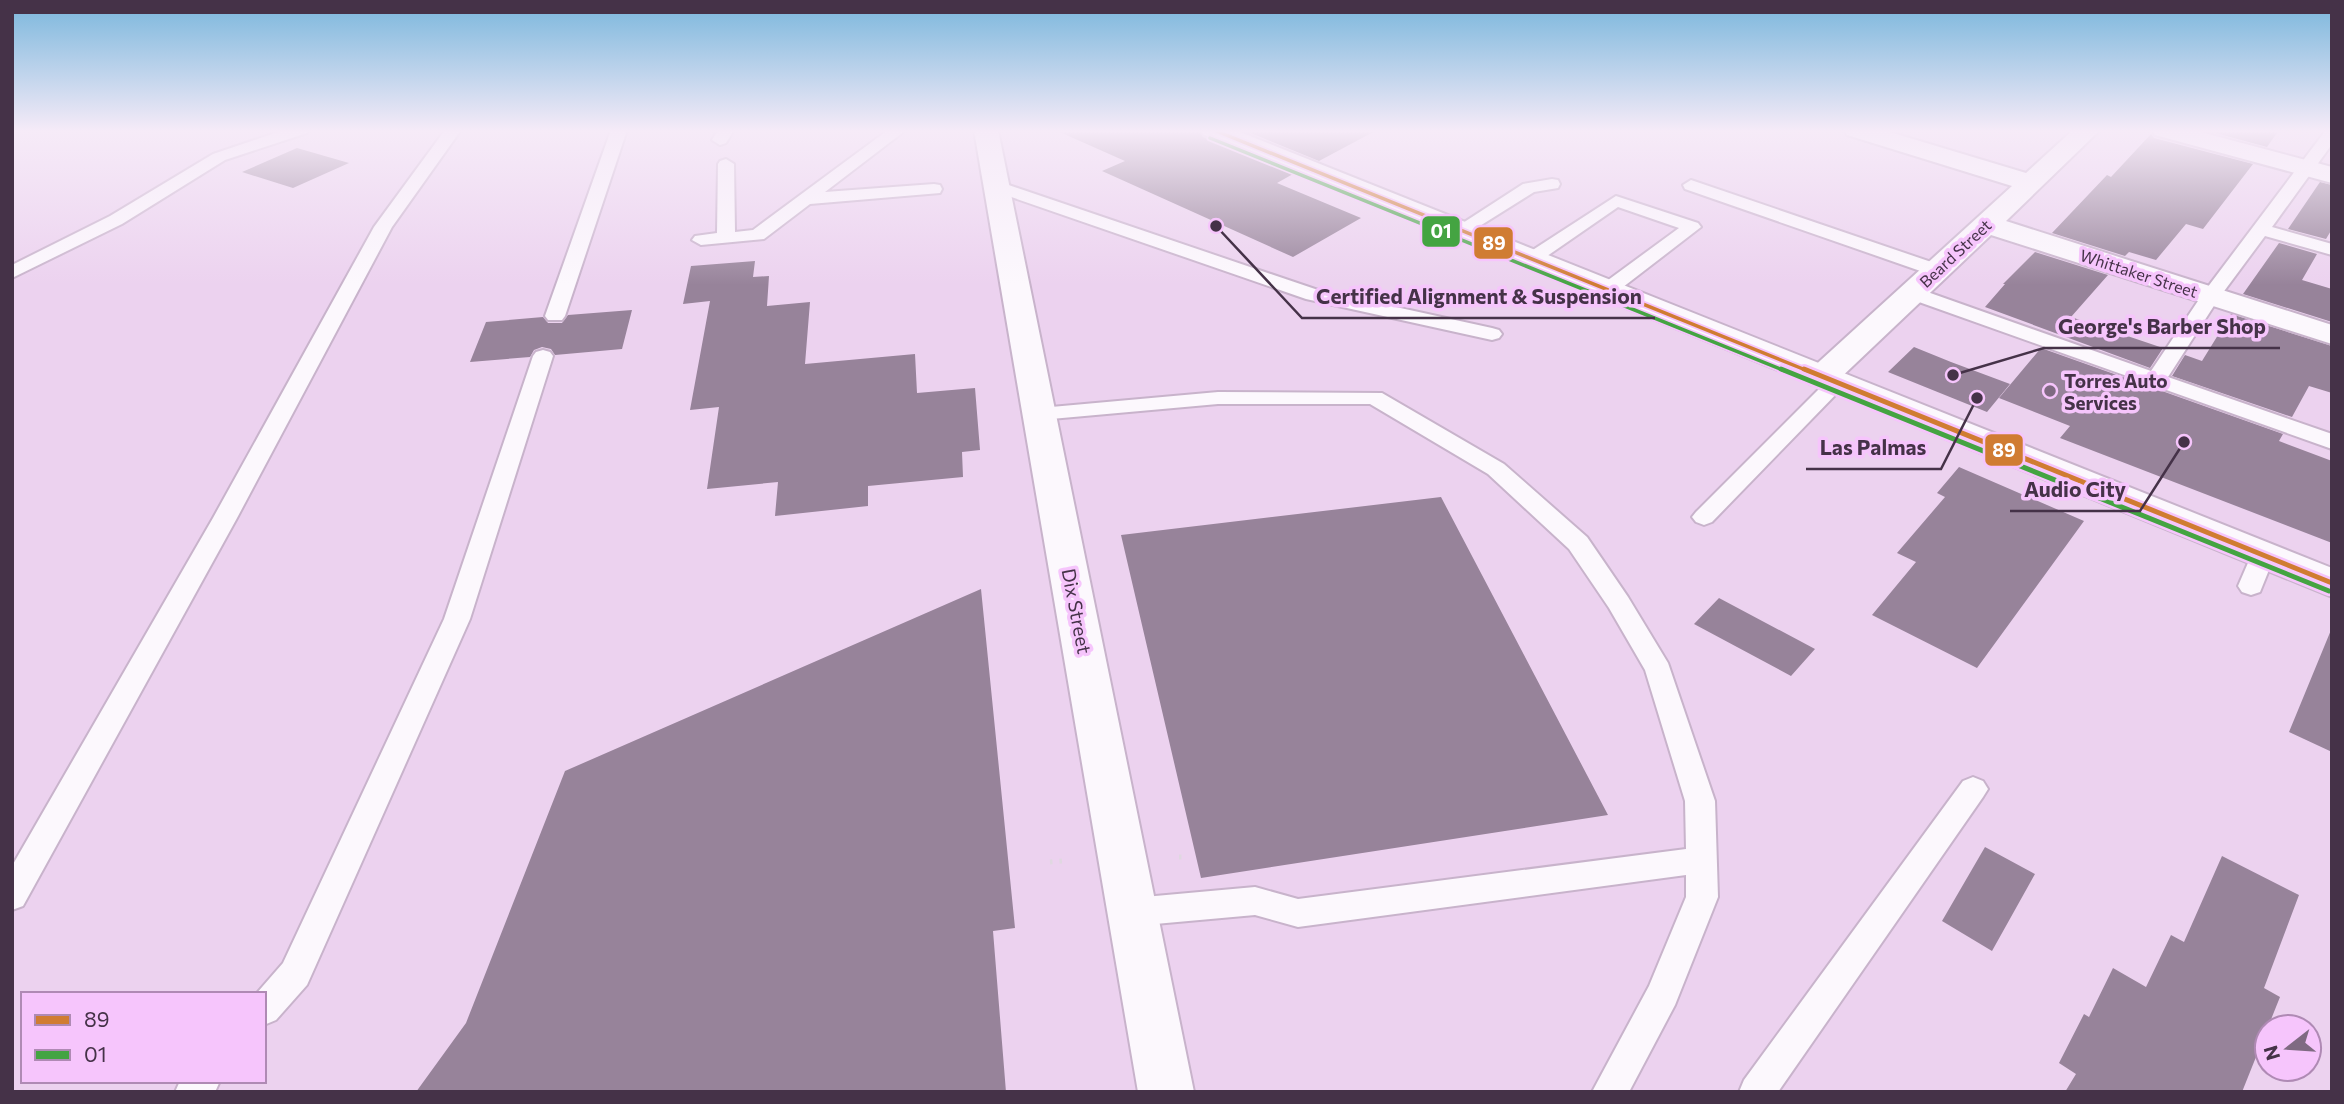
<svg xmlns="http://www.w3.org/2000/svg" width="2344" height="1104" font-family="Commissioner,sans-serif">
<rect width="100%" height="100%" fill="#ecd2ef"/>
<!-- building -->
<path fill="#97839a" d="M1055,130h144l4,7 90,37 -16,9 84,35 -68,39 -191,-86 23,-10z
M1243,130h134l-58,31z
M2204,130h75l-12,17z
M2151,134l3,4 99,26 -50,65 -17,-5 -30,36 -27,-8 -4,4 -73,-23 55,-58 4,2z
M297,148l52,15 -56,25 -51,-16z
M2320,182l12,3v44l-6,10 -38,-10z
M2279,243l38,11 -15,26 30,9v33l-89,-28z
M2035,252l73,23 -37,42 92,31 -13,20 -165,-61 20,-23h-2z
M755,261l-2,16 16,-1 -2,30 43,-4 -5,62 110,-10 2,39 58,-5 5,62 -18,2 1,25 -95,9v20l-93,10 3,-34 -71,7 12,-82 -29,3 20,-109 -27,3 8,-38z
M632,310l-10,39 -67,6 -4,-6 -9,-2 -8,3 -4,7 -60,5 16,-40 57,-5 5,6h14l6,-8z
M2231,314l101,32v47l-23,-7 -17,31 -120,-41 13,-21 17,6z
M1914,347l37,15 59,22 -23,28 -99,-40z
M2041,348l242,86 -4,7 53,20v82l-272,-105 10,-12 -71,-28z
M1959,467l125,54 -107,147 -105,-53 44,-53 -19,-9 48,-56 -8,-4z
M1441,497l167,318 -407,63 -80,-343z
M981,589l34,339 -22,3 13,161h-590l50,-69 99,-252z
M1719,598l96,51 -24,27 -97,-52z
M2331,630h1v122l-43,-20z
M1985,847l50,27 -43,77 -50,-30z
M2222,856l77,39 -35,93 16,9 -38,95h-177l11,-18 -17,-11 25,-49 5,3 24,-49 33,19 25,-52 13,7z"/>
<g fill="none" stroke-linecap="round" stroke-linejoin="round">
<defs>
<path id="service" d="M284,130h25l-2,3 -82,27 -103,64 -110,54v-13l98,-49 103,-62z
M445,130h16l-69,97 -155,291 -214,388 -11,4v-44l201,-348 161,-291z
M611,130h16l-62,186 -3,4h-14l-3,-4z
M718,130h16l-8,13 -6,2 -8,-5z
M888,130h18l-81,62 109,-8 6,1 2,4 -2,4 -130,11 -46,35 -63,6 -9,-5 3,-4 22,-3 1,-69 2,-3 6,-2 8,5 1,68 18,-2z
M2326,130h6v14l-60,83 60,17v11l-67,-19 -46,62 -51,79 164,57v15l-427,-152 -3,-4 10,-6 7,2 232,82 53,-79z
M1552,179l6,1 2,4 -2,4 -24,4 -67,42h-12l-3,-4 71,-46z
M1691,180l252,86 2,4 -2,4h-14l-244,-85 -2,-4z
M997,181l321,109 174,38 7,2 3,4 -3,4 -7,2 -186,-41 -315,-109 -2,-4 2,-4z
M1616,196l82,27 3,4 -87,67 -7,2 -10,-6 3,-4 79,-58 -61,-21 -81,56h-12l-3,-4 3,-4z
M543,350l7,2 3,4 -83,263 -163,366 -31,35 -12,5v-31h-8l27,-31 161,-344 89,-263 3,-4z
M1836,377l7,2 3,4 -3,4 -131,135 -8,3 -8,-3 -4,-5 4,-5 133,-133z
M1218,392l164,1 122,71 83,73 41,60 40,66 47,138 3,96 -43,108 -46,87h-37l57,-106 37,-89v-22l-388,52 -43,-12 -122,11 -11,-4 -5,-10 5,-10 11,-4 122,-11 43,12 388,-50 -1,-48 -40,-131 -36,-62 -40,-59 -81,-75 -118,-70h-152l-178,16 -8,-1 -3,-5 3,-5 8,-1z
M2263,547l9,2 3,6 -15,37 -9,3 -9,-3 -4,-6 16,-37z
M1973,777l10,4 5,8 -5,8 -205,295h-39l5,-12 219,-299z
M180,1081h40l-5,11h-40z"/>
<path id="minor" d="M1844,130h39l143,43 47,-43h27l-94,91 326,104v19l-341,-109 -157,149 -12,3 -12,-3 -4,-7 4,-7 202,-184 -165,-51z
M2152,130h41l139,37v16l-177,-48z"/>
<path id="tertiary" d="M974,130h24l196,962h-56z
M1201,130h34l1097,438v29l-1128,-462z"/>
</defs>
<!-- service casing -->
<use href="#service" stroke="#c8b3cb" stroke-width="4"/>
<!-- minor casing -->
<use href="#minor" stroke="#c8b3cb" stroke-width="4"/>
<!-- tertiary casing -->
<use href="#tertiary" stroke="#c8b3cb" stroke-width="4"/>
<!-- path -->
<path stroke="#e0d8e1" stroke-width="5" stroke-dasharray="2.5 7" stroke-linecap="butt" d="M1179,857h9
M1050,862l13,-1"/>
<!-- service -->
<use href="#service" fill="#fcf8fd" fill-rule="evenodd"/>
<!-- minor -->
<use href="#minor" fill="#fcf8fd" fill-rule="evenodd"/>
<!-- tertiary -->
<use href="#tertiary" fill="#fcf8fd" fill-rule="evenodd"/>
<defs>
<path id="bus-1-far1" d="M1214,130l594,241"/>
<path id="bus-1" d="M1804,369l528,214"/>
<path id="bus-2-far1" d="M1210,138l575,233"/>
<path id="bus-2" d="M1781,369l548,222"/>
</defs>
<!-- bus-1-far1 casing -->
<use href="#bus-1-far1" stroke="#f6c5fc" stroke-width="7"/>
<!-- bus-1 casing -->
<use href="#bus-1" stroke="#f6c5fc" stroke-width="10"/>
<!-- bus-2-far1 casing -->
<use href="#bus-2-far1" stroke="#f6c5fc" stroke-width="7"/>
<!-- bus-2 casing -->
<use href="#bus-2" stroke="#f6c5fc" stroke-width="10"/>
<!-- bus-1-far1 -->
<use href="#bus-1-far1" stroke="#d07c32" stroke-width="3.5"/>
<!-- bus-1 -->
<use href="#bus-1" stroke="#d07c32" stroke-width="5"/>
<!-- bus-2-far1 -->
<use href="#bus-2-far1" stroke="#44a442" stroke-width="3.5"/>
<!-- bus-2 -->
<use href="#bus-2" stroke="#44a442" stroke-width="5"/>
</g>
<!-- sky -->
<linearGradient id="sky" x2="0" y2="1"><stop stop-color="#79b6dc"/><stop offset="0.46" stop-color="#f6ebf8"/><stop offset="1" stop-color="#f6ebf8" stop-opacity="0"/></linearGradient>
<rect width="2344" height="285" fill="url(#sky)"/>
<!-- markers -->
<circle fill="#7f6a82" stroke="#f6c5fc" stroke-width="2.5" cx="2050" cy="391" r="7"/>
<g text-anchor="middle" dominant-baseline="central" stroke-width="7" stroke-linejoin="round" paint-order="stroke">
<!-- far-street labels -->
<g font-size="16" fill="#453248" stroke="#f6c5fc">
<text transform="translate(1955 253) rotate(-43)">Beard Street</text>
<text transform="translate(2139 273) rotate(18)">Whittaker Street</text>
</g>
<!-- poi labels -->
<g font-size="19" font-weight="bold" fill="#453248" stroke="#f6c5fc" text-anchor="start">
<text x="2064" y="380">Torres Auto<tspan x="2064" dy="22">Services</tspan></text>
</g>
<!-- street labels -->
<g font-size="19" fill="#453248" stroke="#f6c5fc">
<text transform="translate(1077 611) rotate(79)">Dix Street</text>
</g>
</g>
<!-- callouts -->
<path fill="none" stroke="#453248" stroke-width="2.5" d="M1216 226L1302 318H1655M1953 375L2044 348H2280M1977 398L1941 469H1806M2184 442L2140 511H2010"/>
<g fill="#453248" stroke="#f6c5fc" stroke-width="2.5">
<circle cx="1216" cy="226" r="7"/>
<circle cx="1953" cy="375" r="7"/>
<circle cx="1977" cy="398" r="7"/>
<circle cx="2184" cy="442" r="7"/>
</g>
<g font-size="21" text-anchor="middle" font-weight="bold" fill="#453248" stroke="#f6c5fc" stroke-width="7" stroke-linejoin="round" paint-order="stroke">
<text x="1479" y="304">Certified Alignment &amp; Suspension</text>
<text x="2162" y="334">George's Barber Shop</text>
<text x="1873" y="455">Las Palmas</text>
<text x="2075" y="497">Audio City</text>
</g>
<g stroke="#f6c5fc" stroke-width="2.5">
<rect x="1421" y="215" width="40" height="33" rx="7" fill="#44a442"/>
<rect x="1473" y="226" width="41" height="34" rx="7" fill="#d07c32"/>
<rect x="1984" y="433" width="40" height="34" rx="7" fill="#d07c32"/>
</g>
<g font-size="19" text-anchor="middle" font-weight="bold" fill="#fff">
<text x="1441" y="238">01</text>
<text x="1494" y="250">89</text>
<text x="2004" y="457">89</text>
</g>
<!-- border -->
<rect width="2344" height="1104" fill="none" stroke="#453248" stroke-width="28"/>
<!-- legend -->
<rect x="21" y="992" width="245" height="91" fill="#f6c5fc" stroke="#af8ab4" stroke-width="2"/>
<rect x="35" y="1015" width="35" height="10" fill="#d07c32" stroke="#af8ab4" stroke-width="2"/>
<text x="84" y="1027" font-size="21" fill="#453248">89</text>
<rect x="35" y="1050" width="35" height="10" fill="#44a442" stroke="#af8ab4" stroke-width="2"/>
<text x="84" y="1062" font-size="21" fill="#453248">01</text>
<!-- north arrow -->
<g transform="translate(2288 1048) rotate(253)"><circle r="33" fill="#f6c5fc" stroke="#af8ab4" stroke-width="2"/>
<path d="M0-5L12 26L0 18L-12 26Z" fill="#7f6a82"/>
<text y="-10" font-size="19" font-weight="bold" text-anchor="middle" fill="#453248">N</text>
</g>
</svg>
